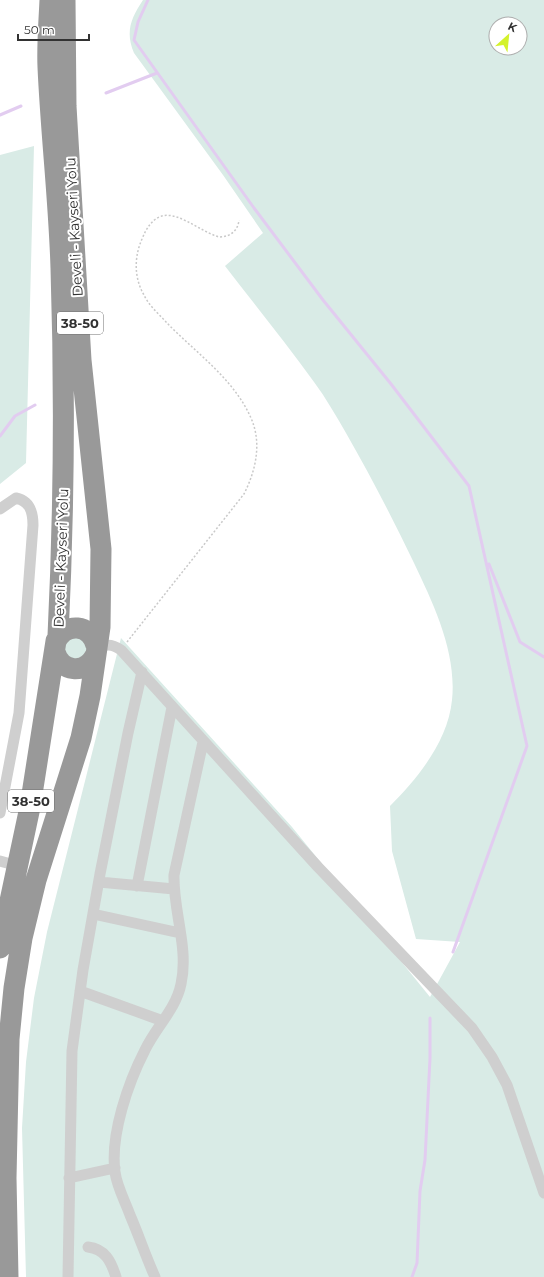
<svg xmlns="http://www.w3.org/2000/svg" width="544" height="1277" font-family="Montserrat,sans-serif">
<rect width="100%" height="100%" fill="#fff"/>
<!-- green -->
<path fill="#d9ebe6" fill-rule="evenodd" d="M143,0h401v1277h-518l-4,-149 4,-66 8,-64 13,-66 74,-294 171,189 138,170 30,-55 -44,-3 -24,-88 -2,-45c28,-28 58,-65 62,-106 5,-47 -18,-95 -38,-137 -21,-44 -44,-88 -68,-130 -10,-17 -20,-35 -32,-51 -28,-39 -59,-77 -89,-116l38,-33 -40,-58 -89,-122c-9,-21 -3,-35 9,-53zM496,24h24v24h-24z
M34,146l-8,317 -26,21v-329z
M81,635l8,18 -19,9 -8,-19z"/>
<g fill="none" stroke-linecap="round" stroke-linejoin="round">
<!-- stream -->
<path stroke="#e2ccf0" stroke-width="3" d="M148,0l-10,22 -4,18 120,168 69,92 68,84 78,102 58,260 -74,206
M106,93l51,-20
M0,115l21,-9
M0,436l15,-20 20,-11
M489,564l31,78 24,15
M412,1277l5,-14 3,-72 5,-31 5,-102v-40"/>
<!-- path -->
<path stroke="#c9c9c9" stroke-width="1.5" stroke-dasharray="2 2" stroke-linecap="butt" d="M127,642l117,-148c12,-24 18,-51 7,-76 -17,-39 -56,-66 -84,-95 -8,-9 -18,-17 -23,-28 -10,-17 -10,-38 -2,-56 19,-47 48,-11 77,-2 11,0 19,-6 20,-17"/>
<!-- street -->
<path stroke="#cfcfcf" stroke-width="11" d="M0,509l16,-11c14,3 17,14 17,27l-14,188 -19,100
M97,650c8,-7 15,-6 24,0l197,217 154,161 20,29 15,28 37,108
M0,861l18,5
M99,882l75,7
M137,886l35,-179
M93,914l87,19
M80,991l83,30
M69,1178l46,-10
M88,1247c17,2 23,14 28,30
M68,1277l4,-226 11,-81 17,-96 28,-141 14,-61
M155,1277c-9,-20 -16,-41 -25,-62 -5,-14 -13,-28 -15,-43 -5,-37 13,-89 30,-122 11,-23 31,-41 36,-66 8,-36 -8,-73 -7,-109l29,-133"/>
<!-- highway -->
<path stroke="#999" stroke-width="21" d="M50,0c-1,22 -3,45 -2,67 3,67 11,134 13,201 4,123 3,245 -3,368
M55,652c6,20 30,23 40,4
M0,948l30,-141 26,-166c10,-19 34,-17 40,4
M8,1277l-2,-99 3,-139 5,-51 8,-50 14,-58 45,-142 9,-42 10,-69 1,-78 -20,-189 -15,-254 -1,-106"/>
</g>
<g text-anchor="middle" dominant-baseline="central" stroke-width="4" stroke-linejoin="round" paint-order="stroke">
<!-- shield labels -->
<g fill="#fff" stroke="#707070" stroke-width="1">
<rect x="57" y="312" width="46" height="22" rx="3"/>
<rect x="8" y="790" width="46" height="22" rx="3"/>
</g>
<g font-size="13" font-weight="bold" fill="#323232">
<text x="80" y="323">38-50</text>
<text x="31" y="801">38-50</text>
</g>
<!-- street labels -->
<g font-size="14" fill="#323232" stroke="#fff">
<text transform="translate(74 227) rotate(-93)">Develi - Kayseri Yolu</text>
<text transform="translate(61 558) rotate(-88)">Develi - Kayseri Yolu</text>
</g>
</g>
<!-- north arrow -->
<g transform="translate(508 36) rotate(27)"><circle r="19" fill="#ffffff" stroke="#adadad"/>
<path d="M0-3L7 15L0 10L-7 15Z" fill="#d4f22c"/>
<text y="-6" font-size="11" font-weight="bold" text-anchor="middle" fill="#323232">K</text>
</g>
<!-- scale -->
<path d="M18 34v6h71v-6" fill="none" stroke="#323232" stroke-width="2"/>
<text x="24" y="34" font-size="12" fill="#323232" stroke="#ffffff" stroke-width="3" paint-order="stroke">50 m</text>
</svg>
